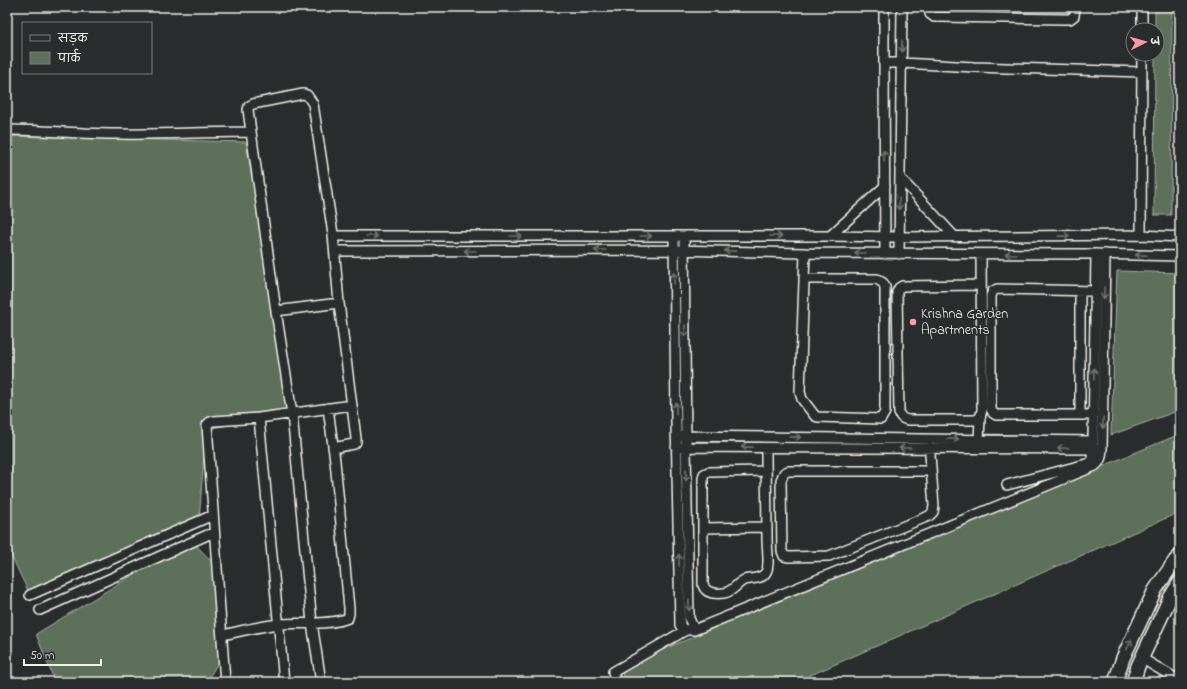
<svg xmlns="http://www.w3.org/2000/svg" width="1187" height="689" font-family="'Indie Flower','Playpen Sans Deva',sans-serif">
<rect width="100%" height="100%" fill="#2a2d2e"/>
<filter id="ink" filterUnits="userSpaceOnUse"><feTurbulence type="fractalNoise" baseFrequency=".025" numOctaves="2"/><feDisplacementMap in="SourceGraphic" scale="8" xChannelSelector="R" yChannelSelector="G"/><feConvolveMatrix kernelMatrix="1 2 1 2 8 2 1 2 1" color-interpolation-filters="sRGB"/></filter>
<g filter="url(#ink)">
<!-- built -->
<path fill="#383b42" d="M1179,7h1v83h-2z"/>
<!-- green -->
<path fill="#5c705a" stroke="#a8b0a1" d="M1155,7h17l-1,208h-17l1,-161h2v-24h-2z
M7,136l239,6 46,272 -86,15 -7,92 -169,74 -23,-48z
M1117,271l63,2v137l-69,25z
M1180,434v78l-385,170h-171l-3,-15z
M192,541l25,26 6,88 -17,27h-151l-19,-48 141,-86z"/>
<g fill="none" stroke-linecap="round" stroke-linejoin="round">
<defs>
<path id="street" d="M884,7v56l1,191
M929,7l1,7 4,3h4l127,2h5l4,-3 1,-9
M1142,30v-23
M884,63h18l72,4 168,5
M7,130c37,0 73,4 110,4 45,1 89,-2 134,-2
M900,178l55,59
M1141,235l1,-181
M333,236h497l69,1 242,-2 39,2
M674,236l2,185 4,204c3,6 8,5 14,5l401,-164c6,-5 6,-9 7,-16l3,-196
M684,236l2,211 3,171 5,12
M830,236l55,-50
M335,251l339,-1 131,3 287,1 88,2
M899,254l3,-247
M981,254l1,156 -2,8 -5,2h-67c-5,-1 -7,-2 -9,-7l-2,-121 2,-4 3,-2 79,-1
M804,279h73l6,4 2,4v125l-4,7 -63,-2 -3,-1 -13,-17 -2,-7 5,-139
M276,311l63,-8
M1080,415v-124
M1094,415h-98l-3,-2 -2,-4v-113l2,-5 4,-2 99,2
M676,436l417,5
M979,440l1,-22
M676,447l417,2 9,1
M766,448c0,30 1,61 1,91 0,8 3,27 -1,33 -4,8 -15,6 -22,8 -8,4 -11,12 -20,13 -8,1 -18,1 -21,-8v-107l1,-4 4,-2 58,-1
M930,448v7l4,51 -1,6 -4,4 -100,40 -40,1 -5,-1 -2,-5 -1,-71 3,-7 4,-2h143
M1007,485l83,-22 2,-3 1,-19 3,-187
M703,528l64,-1
M30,595l183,-80
M40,610l174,-78
M222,635c19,-4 38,-9 58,-11 17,-1 53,1 68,-6l1,-4v-6l-14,-147 -7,-53
M1141,658l39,23
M225,682l-18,-257 3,-3 4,-1 45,-3
M284,682l-25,-264 93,-13
M321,682l-9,-59 -20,-209 -16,-103 -28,-201 1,-4 4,-2 50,-10 4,1 6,9 20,130 6,69 17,135v4l-2,2 -21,4
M616,682l-3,-10 73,-42"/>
<path id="secondary" d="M1115,682l8,-24 32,-68 20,-29 5,-5
M1133,682l5,-16 32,-68 10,-16"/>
</defs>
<!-- street casing -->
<use href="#street" stroke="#f4f1e8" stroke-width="12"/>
<!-- secondary casing -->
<use href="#secondary" stroke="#f4f1e8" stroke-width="16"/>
<!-- street -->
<use href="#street" stroke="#2a2d2e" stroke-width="9"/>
<!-- secondary -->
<use href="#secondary" stroke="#2a2d2e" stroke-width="13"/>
</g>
<!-- one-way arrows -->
<defs><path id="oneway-shaft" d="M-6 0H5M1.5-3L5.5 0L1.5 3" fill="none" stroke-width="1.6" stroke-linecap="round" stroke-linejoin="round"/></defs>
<g stroke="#71726f">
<use href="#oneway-shaft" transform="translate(902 46) rotate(90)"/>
<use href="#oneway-shaft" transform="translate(884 156) rotate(-91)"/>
<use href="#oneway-shaft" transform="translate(899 204) rotate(91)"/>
<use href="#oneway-shaft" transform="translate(372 236)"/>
<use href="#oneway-shaft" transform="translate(516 236)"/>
<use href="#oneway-shaft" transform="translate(646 236)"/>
<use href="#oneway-shaft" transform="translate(776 236)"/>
<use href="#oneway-shaft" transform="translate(1064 236) rotate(-1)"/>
<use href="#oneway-shaft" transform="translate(600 250) rotate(180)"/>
<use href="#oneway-shaft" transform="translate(470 251) rotate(180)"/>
<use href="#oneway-shaft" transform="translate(730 251) rotate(-179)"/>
<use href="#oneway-shaft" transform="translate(860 253) rotate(-180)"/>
<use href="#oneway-shaft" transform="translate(1011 254) rotate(-180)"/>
<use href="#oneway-shaft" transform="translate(1141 255) rotate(-178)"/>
<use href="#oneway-shaft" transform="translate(674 278) rotate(-91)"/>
<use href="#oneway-shaft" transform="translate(1104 293) rotate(91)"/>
<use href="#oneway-shaft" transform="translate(685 331) rotate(90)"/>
<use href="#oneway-shaft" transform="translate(1094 374) rotate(-89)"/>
<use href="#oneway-shaft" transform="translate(676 408) rotate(-91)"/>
<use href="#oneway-shaft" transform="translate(1103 423) rotate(91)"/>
<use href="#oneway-shaft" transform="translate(795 437) rotate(1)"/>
<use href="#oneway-shaft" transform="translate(953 439) rotate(1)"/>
<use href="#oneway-shaft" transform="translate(747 447) rotate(-179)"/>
<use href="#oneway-shaft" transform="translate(905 448) rotate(-180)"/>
<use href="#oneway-shaft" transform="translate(1063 448) rotate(-180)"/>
<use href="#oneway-shaft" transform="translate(686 475) rotate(89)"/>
<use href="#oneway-shaft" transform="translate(679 560) rotate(-91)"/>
<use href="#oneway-shaft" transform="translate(689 605) rotate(89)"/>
<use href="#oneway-shaft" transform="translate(1129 645) rotate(-65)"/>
</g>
</g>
<!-- markers -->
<circle fill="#ff9aa2" stroke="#2a2d2e" stroke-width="1.5" cx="913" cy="322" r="4"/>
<g text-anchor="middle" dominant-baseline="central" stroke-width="3.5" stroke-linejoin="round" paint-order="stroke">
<!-- poi labels -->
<g font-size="14" fill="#f4f1e8" stroke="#2a2d2e" text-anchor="start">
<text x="921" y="314">Krishna Garden<tspan x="921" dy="16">Apartments</tspan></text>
</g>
</g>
<!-- margin -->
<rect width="1187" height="689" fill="none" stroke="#2a2d2e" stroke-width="24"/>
<rect x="12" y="12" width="1163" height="665" fill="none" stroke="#f4f1e8" stroke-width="1.5" filter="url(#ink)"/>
<!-- legend -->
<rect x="22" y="22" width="130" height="52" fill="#2a2d2e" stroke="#7b7b78"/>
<rect x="30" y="35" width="20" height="6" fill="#2a2d2e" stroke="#7b7b78"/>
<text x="58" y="42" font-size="12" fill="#f4f1e8">सड़क</text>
<rect x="30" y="52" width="20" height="12" fill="#5c705a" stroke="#7b7b78"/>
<text x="58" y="62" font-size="12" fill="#f4f1e8">पार्क</text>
<!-- north arrow -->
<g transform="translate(1145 42) rotate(84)"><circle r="19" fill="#2a2d2e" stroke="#7b7b78"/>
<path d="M0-3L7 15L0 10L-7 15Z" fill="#ff9aa2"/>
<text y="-6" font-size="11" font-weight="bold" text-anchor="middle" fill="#f4f1e8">उ</text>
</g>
<!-- scale -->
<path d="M24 659v6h77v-6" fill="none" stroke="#f4f1e8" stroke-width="2"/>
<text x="30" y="659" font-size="12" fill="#f4f1e8" stroke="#2a2d2e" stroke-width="3" paint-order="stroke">50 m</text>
</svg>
